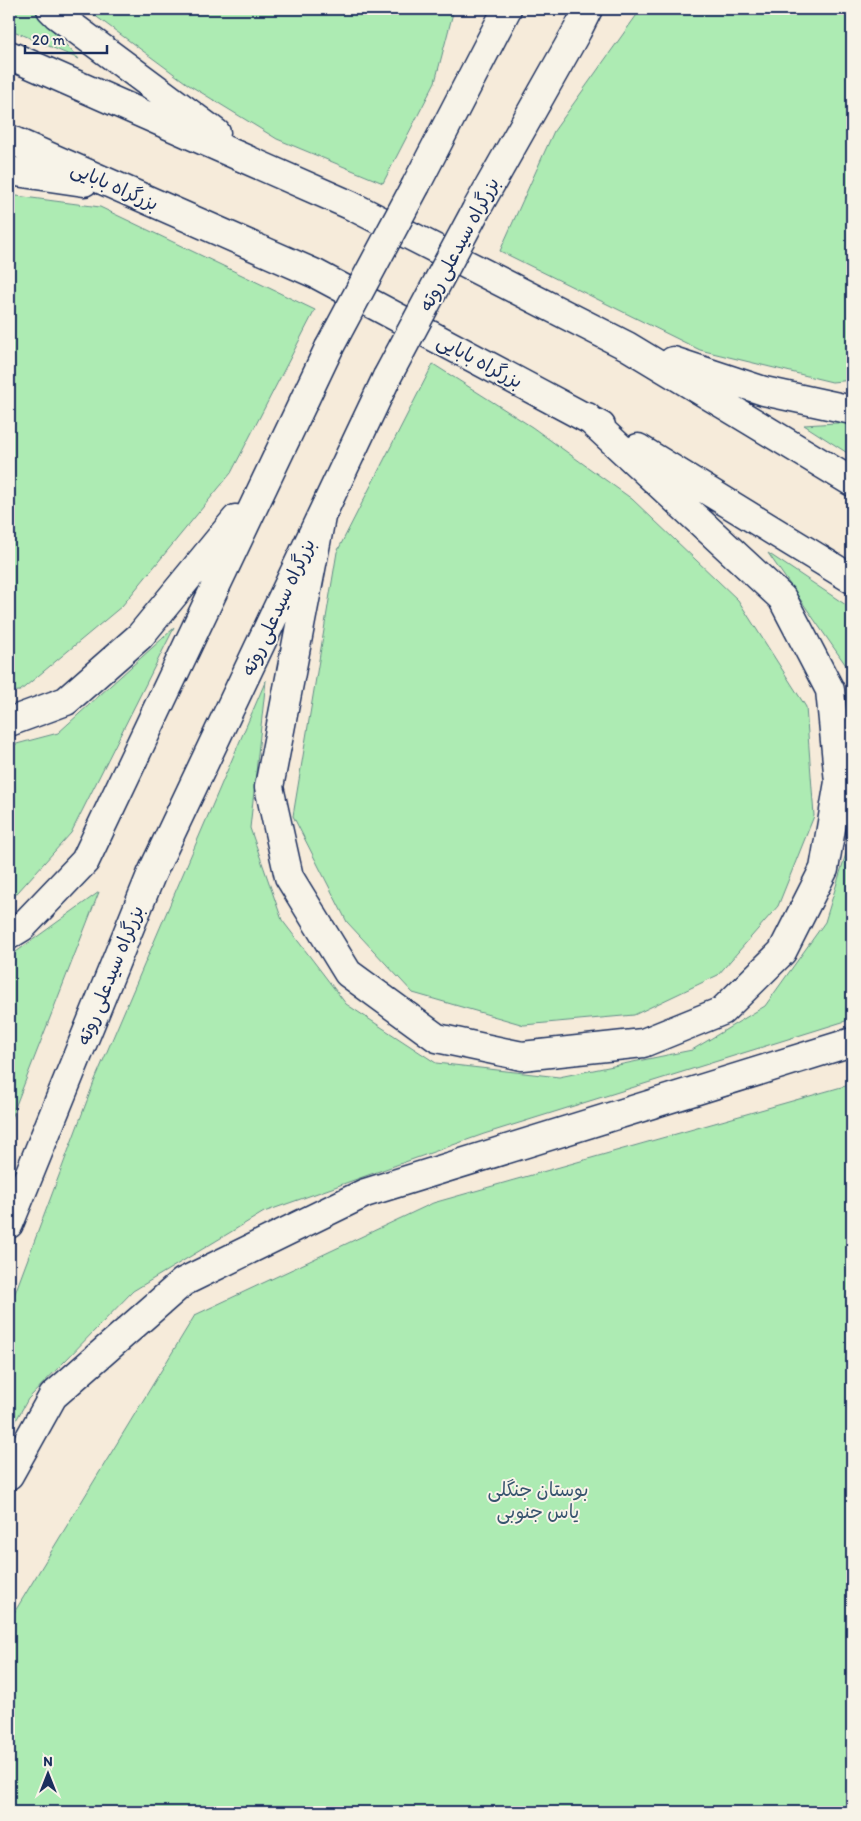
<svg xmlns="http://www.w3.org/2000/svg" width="861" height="1821" font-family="Itim,'Playpen Sans Arabic',sans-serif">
<rect width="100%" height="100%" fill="#f6ebda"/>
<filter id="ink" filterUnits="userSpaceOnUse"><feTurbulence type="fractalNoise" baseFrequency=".02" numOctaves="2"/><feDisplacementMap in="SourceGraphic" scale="10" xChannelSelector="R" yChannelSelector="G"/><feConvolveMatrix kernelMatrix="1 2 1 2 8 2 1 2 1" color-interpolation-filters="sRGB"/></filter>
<g filter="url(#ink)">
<!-- green -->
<path fill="#adebb3" stroke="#648d88" d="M9,9h24l46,50 -70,-30z
M86,9h368l-19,73 -52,101 -106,-44 -88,-54z
M641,9h211v371l-20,2 -132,-32 -200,-99 54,-120z
M9,195l91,12 215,103 -84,163 -109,133 -102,85 -11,1z
M433,364l99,63 100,72 106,101 68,107 8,109 -36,90 -60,69 -84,40 -110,10 -111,-32 -66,-71 -54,-106 44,-264z
M852,422v34l-48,-31z
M768,553l84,56v65z
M174,628l-103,205 -62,69v-156l49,-13z
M266,680l-16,148 32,92 64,84 90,59 123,14 133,-27 73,-44 60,-84 27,-88v185l-368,115 -220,78 -131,79 -105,108 -19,34v-124l85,-227z
M99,892l-90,231v-166z
M852,1084v728h-843v-191l186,-306 238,-112z"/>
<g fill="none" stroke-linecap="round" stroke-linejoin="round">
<defs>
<path id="highway" d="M51,9l6,6 159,118
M9,55l341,150 277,141 225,136
M9,139l307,135 285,152
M9,171l75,11
M416,185l91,-176
M476,210l101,-179 11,-22
M673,361l91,30 88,19
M638,448l214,131
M321,517l-52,270 20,90 59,96 89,65 85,18 121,-13 79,-32 60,-59 42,-83 15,-87 -9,-92 -48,-92 -195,-181
M9,722l57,-21 74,-65 96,-117
M9,935l13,-8 63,-66 244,-513
M9,1224l142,-349 236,-498
M9,1475l44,-79 130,-114 182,-89 487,-151"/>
</defs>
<!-- highway casing -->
<use href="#highway" stroke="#1b2f5e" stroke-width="31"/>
<!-- highway -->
<use href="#highway" stroke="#f7f3e8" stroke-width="28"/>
<defs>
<path id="highway-bridge" d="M329,348l87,-163
M387,377l89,-167"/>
</defs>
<!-- highway-bridge casing -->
<use href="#highway-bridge" stroke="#1b2f5e" stroke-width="31" stroke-linecap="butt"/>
<!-- highway-bridge -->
<use href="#highway-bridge" stroke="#f7f3e8" stroke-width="28"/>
</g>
</g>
<g text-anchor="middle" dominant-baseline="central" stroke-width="4" stroke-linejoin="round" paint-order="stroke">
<!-- street labels -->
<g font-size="19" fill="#1b2f5e" stroke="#f7f3e8">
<text transform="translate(115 186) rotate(24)">بزرگراه بابایی</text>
<text transform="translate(459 244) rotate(-62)">بزرگراه سیدعلی روته</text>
<text transform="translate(480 361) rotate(28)">بزرگراه بابایی</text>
<text transform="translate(278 607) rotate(-65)">بزرگراه سیدعلی روته</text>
<text transform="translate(110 975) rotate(-68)">بزرگراه سیدعلی روته</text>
</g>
<!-- park labels -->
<g font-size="19" fill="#38556f" stroke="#f7f3e8">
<text x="538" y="1489">بوستان جنگلی<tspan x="538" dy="22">یاس جنوبی</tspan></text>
</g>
</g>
<!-- margin -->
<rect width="861" height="1821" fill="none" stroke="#f7f3e8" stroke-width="30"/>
<rect x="15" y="15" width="831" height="1791" fill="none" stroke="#1b2f5e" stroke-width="2" filter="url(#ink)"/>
<!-- north arrow -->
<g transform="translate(48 1774)" stroke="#f7f3e8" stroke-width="4" paint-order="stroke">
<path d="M0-4L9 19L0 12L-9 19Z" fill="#1b2f5e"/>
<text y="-8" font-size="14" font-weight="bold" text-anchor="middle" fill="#1b2f5e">N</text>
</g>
<!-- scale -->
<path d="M25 45v8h82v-8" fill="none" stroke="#1b2f5e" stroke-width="2.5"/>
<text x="32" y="45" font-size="15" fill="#1b2f5e" stroke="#f7f3e8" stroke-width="4" paint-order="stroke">20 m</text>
</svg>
